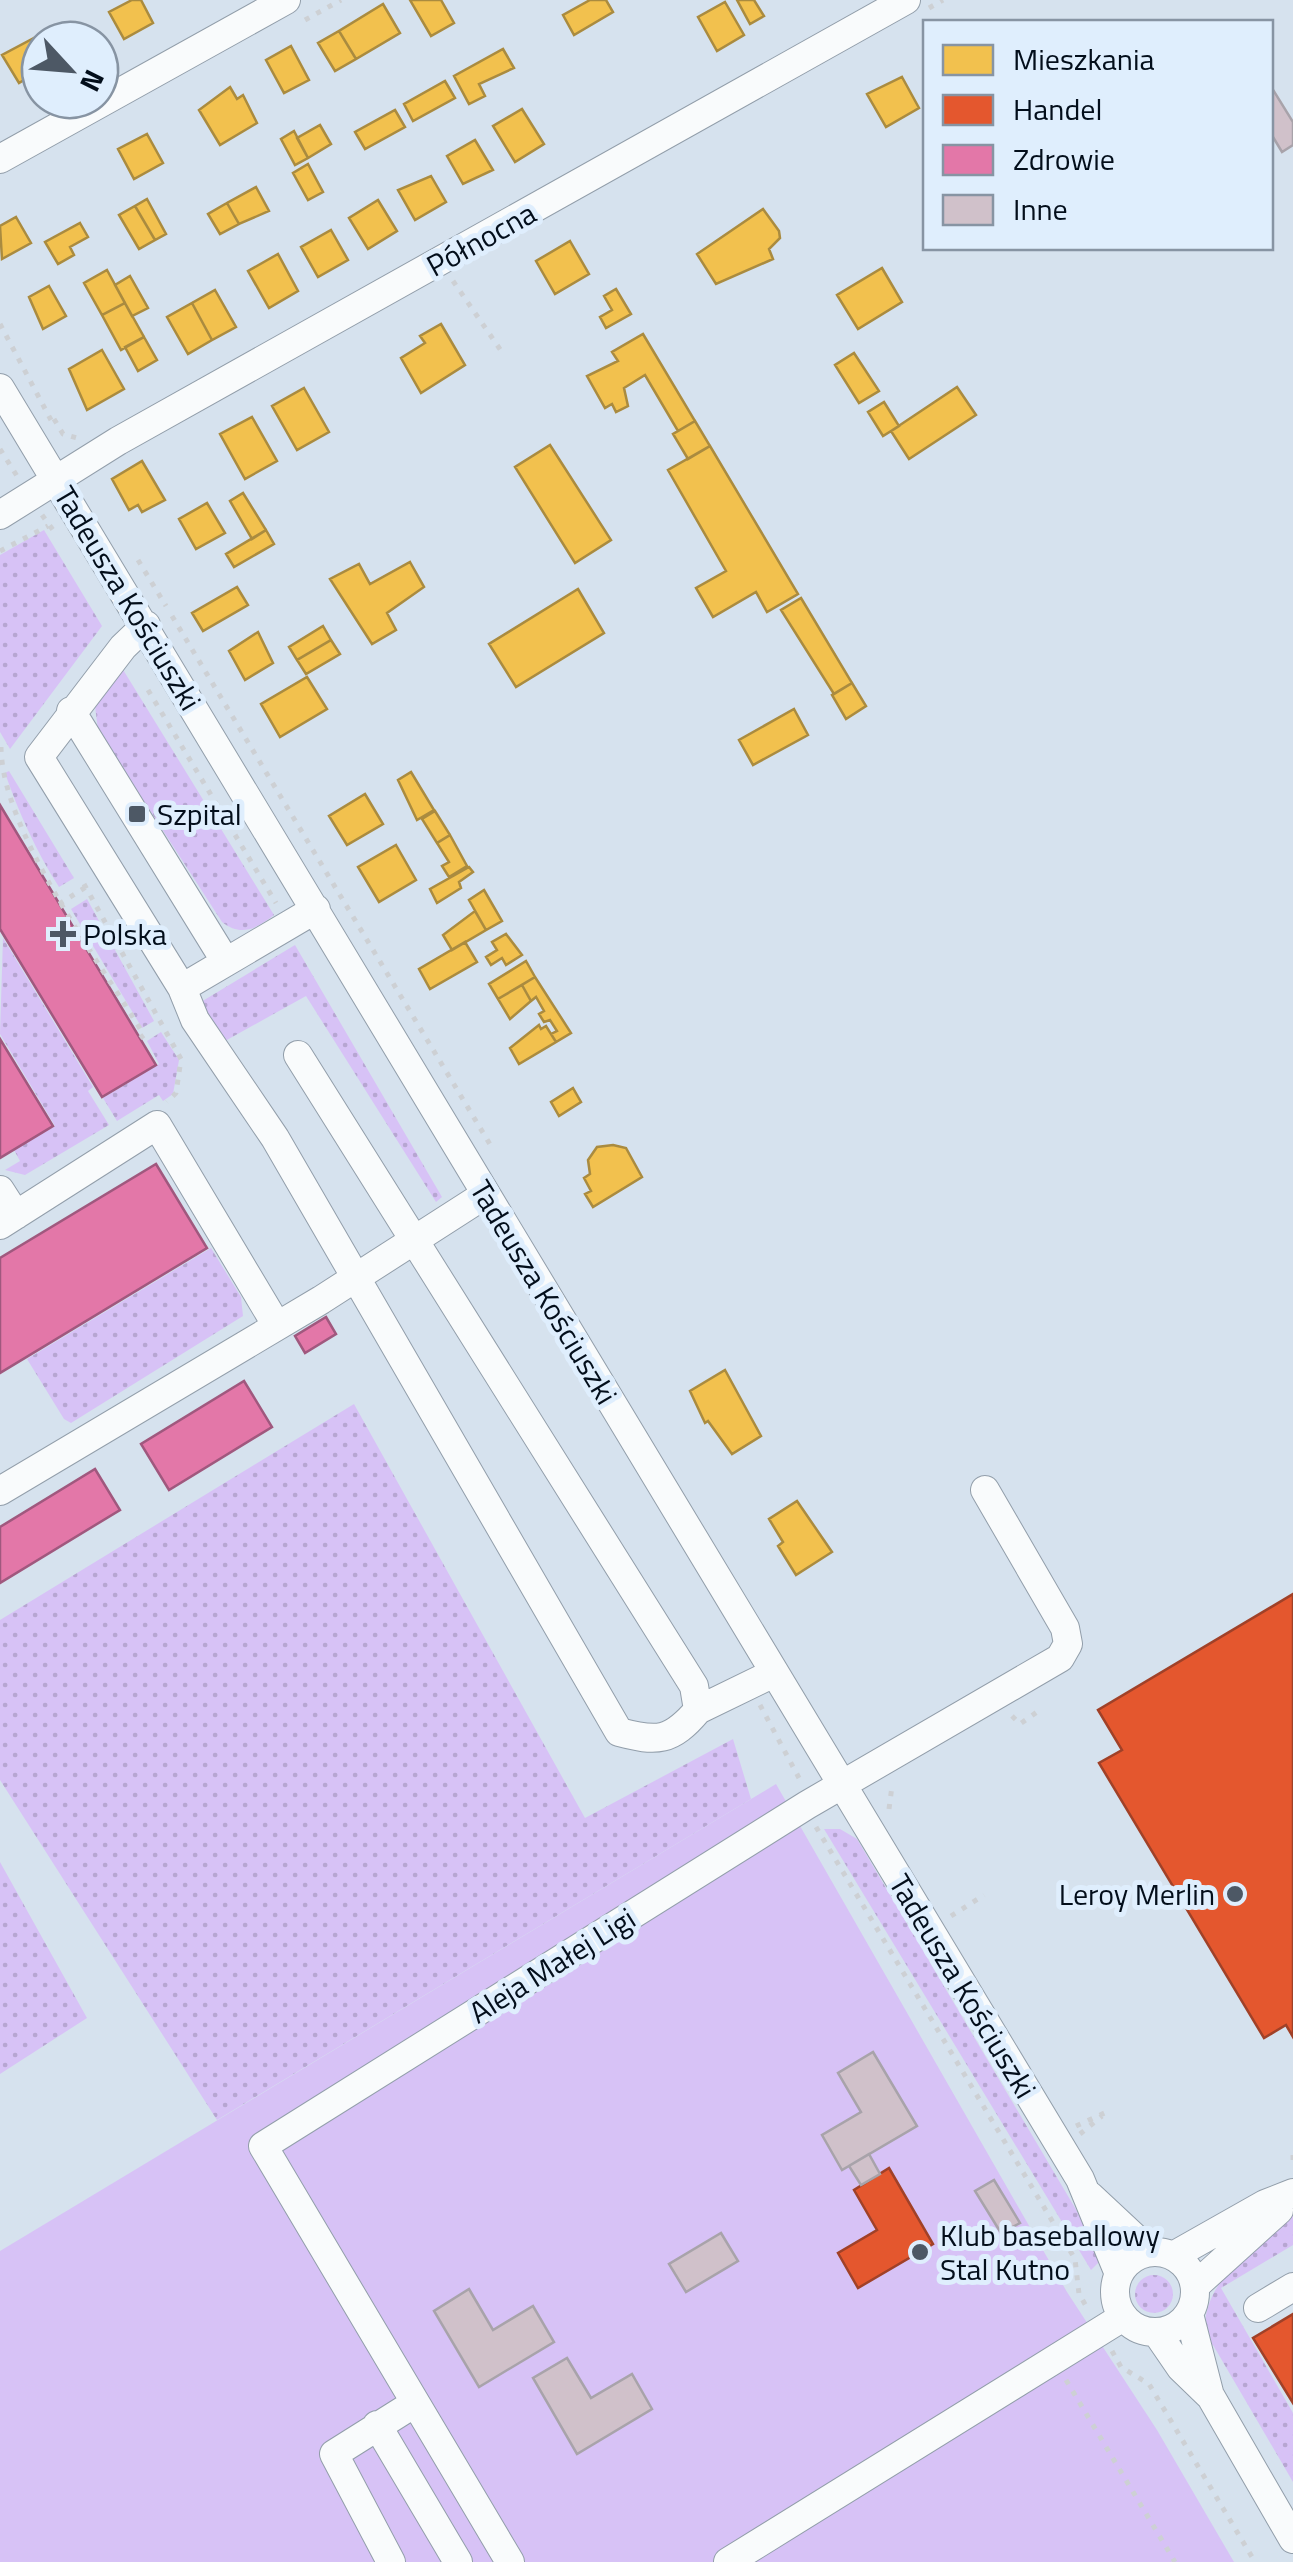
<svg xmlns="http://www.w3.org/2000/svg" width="1293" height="2562" font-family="'Titillium Web',sans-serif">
<defs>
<pattern id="grass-dots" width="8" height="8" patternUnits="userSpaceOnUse" patternTransform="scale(2.5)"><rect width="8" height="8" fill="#d7c2f6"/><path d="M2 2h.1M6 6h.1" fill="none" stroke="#b7a6d2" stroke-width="1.8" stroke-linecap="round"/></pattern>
</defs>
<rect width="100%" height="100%" fill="#d6e2ee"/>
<!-- grass -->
<path fill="url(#grass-dots)" d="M44,530l58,96 -92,123 -10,-17v-177z
M122,668l152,247c-18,14 -33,22 -52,7l-124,-192 -3,-24z
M9,771l65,107 -15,9c-23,-36 -40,-74 -54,-114z
M87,899l67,122 -12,7 -71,-119z
M3,938l90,149 -5,4 21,34 -84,50 -20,-5 15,-9 -6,-11 41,-24 -55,-92z
M295,945l147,252 -6,5 -130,-206 -81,45 -29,-36z
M161,1032l18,28 -6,34 -10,7 -4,-6 -42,26 -14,-23 56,-34 -12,-23z
M211,1248l30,49 2,19 -172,107 -7,-4 -37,-60z
M354,1404l231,414 148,-79 18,60 -534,321 -217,-340v-160z
M824,1829h16l17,10 247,418 -13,13z
M0,1862l87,156 -87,56z
M1293,2214v31l-72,43 72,125v69l-80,-137 -6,2c-15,-58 45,-102 86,-133z
M1135 2294a19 19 0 1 1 38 0a19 19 0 1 1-38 0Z"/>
<!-- pitch -->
<path fill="#d7c2f6" d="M776,1784l291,508 90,138 77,132h-1234v-311z"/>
<!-- homes -->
<path fill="#f2c14e" stroke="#aa8b3f" stroke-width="2.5" d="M132,0h9l12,23 -29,16 -15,-27z
M410,0h31l13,23 -23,13z
M590,0h16l7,12 -39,23 -11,-20z
M737,0h17l10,16 -14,8z
M725,2l19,33 -27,16 -19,-34z
M383,4l17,29 -44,26 -17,-28z
M339,31l17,28 -21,12 -17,-28z
M34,38l6,12v20l-21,13 -17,-28z
M291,46l18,34 -25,13 -18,-33z
M503,49l11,19 -35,16 6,12 -16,8 -15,-28z
M902,77l17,31 -33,19 -19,-33z
M445,81l10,17 -42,23 -9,-17z
M230,87l7,12 6,-4 14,28 -37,22 -21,-35z
M522,109l22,35 -29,18 -22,-36z
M395,110l10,17 -40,22 -10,-17z
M320,125l11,19 -23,14 -11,-20z
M294,131l14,27 -13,7 -14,-26z
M147,134l16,29 -29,16 -16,-30z
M475,140l18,30 -30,14 -16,-28z
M308,164l15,28 -15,8 -15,-27z
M431,176l15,26 -31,18 -17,-30z
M256,187l13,24 -30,13 -12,-21z
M147,199l19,35 -11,6 -20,-34z
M378,200l19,31 -29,18 -19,-31z
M227,203l12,21 -19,10 -12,-20z
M135,206l20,34 -16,9 -20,-34z
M763,209l16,22 1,7 -11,11 4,10 -57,25 -19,-30z
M16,217l15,26 -29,16 -2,-33z
M80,223l8,14 -18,10 4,8 -16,9 -13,-22z
M331,230l17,30 -30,17 -17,-30z
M570,241l19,33 -34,20 -19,-33z
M278,254l20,37 -29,17 -21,-37z
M882,268l20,34 -44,27 -21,-34z
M107,270l18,33 -23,12 -18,-32z
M130,276l18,32 -16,8 -17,-31z
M49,286l17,30 -23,13 -14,-32z
M616,289l15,25 -25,14 -6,-11 12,-7 -8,-14z
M215,290l21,37 -24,13 -20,-37z
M125,303l19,34 -23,13 -19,-35z
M192,303l20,37 -24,14 -21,-37z
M441,324l24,41 -44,28 -20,-35 24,-15 -5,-7z
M643,334l52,87 -17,10 -33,-56 -21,13 4,18 -12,6 -4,-8 -7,4 -18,-32 31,-15 -6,-9z
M144,337l13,23 -19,11 -13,-24z
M102,350l22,39 -37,21 -18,-41z
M854,353l25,38 -20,12 -24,-38z
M957,387l19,28 -67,44 -18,-28z
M304,388l25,44 -32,18 -25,-44z
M884,402l15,24 -16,10 -15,-24z
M252,417l25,44 -32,18 -25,-45z
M695,421l15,25 -22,13 -15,-25z
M550,445l61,95 -36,23 -60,-96z
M710,446l88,148 -31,18 -11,-20 -43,25 -17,-29 30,-17 -58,-101z
M142,461l23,39 -23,12 -4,-7 -9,5 -17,-31z
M243,493l23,37 -14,9 -22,-38z
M207,503l18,30 -29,16 -17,-30z
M266,530l8,14 -40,23 -8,-13z
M410,562l14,25 -37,26 9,17 -24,14 -42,-65 29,-15 11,20z
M237,587l11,18 -45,26 -11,-18z
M578,589l26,44 -88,54 -27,-43z
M801,598l51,85 -18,11 -53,-84z
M323,626l8,14 -34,20 -8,-13z
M258,632l15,31 -28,17 -16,-29z
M331,640l9,14 -34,20 -9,-14z
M307,677l20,32 -47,28 -19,-33z
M852,683l14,23 -20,13 -14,-24z
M794,709l14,26 -55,30 -14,-25z
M411,772l23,38 -17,10 -19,-40z
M365,794l18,30 -36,21 -18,-29z
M435,811l15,24 -13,8 -15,-24z
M450,835l17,31 -18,11 -7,-11 7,-4 -12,-19z
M396,845l20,35 -37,22 -21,-35z
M469,867l4,5 -14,10 2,6 -24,15 -7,-14z
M484,890l18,31 -16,9 -17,-30z
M475,911l11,19 -34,20 -9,-15z
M506,934l16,21 -16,10 -4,-7 -11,7 -5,-8 11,-7 -5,-8z
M465,942l12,20 -47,27 -11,-20z
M526,961l9,16 -37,22 -9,-15z
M535,977l36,56 -15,9 -5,-8 6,-3 -7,-11 -6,2 -5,-8 5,-3 -8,-14 -5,4 -9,-16z
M522,985l9,16 -21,18 -12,-20z
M539,1025l2,4 5,-3 10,16 -37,22 -9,-16z
M573,1088l8,14 -22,14 -8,-14z
M613,1145l13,3 16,29 -49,30 -8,-13 6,-3 -7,-13 6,-4 -2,-14 9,-13z
M725,1370l36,66 -29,18 -24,-33 -3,2 -15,-32z
M797,1501l35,51 -36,23 -18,-29 5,-4 -14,-23z"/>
<!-- shops -->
<path fill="#e4572e" stroke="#a04128" stroke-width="2.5" d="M1293,1594v443l-7,-12 -22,13 -165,-275 23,-13 -24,-40z
M889,2168l44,76 -75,44 -20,-35 39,-23 -23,-40z
M1293,2314v89l-40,-65z"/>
<!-- health -->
<path fill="#e377a8" stroke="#a0587e" stroke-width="2.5" d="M0,805l156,260 -54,32 -102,-168z
M0,1039l53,87 -53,32z
M156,1164l51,84 -207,125v-115z
M326,1317l10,17 -31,19 -10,-17z
M244,1381l28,46 -103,63 -28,-46z
M95,1469l25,41 -120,73v-56z"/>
<!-- building -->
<path fill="#d0c1ca" stroke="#a8a3aa" stroke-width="2.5" d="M1270,85l23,37v23l-11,7 -12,-20z
M873,2052l44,74 -75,44 -20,-35 39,-23 -23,-39z
M869,2154l11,20 -19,11 -12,-19z
M994,2180l26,43 -19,10 -26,-42z
M721,2233l17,28 -52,31 -17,-28z
M469,2289l24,41 40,-24 21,36 -75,45 -45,-76z
M567,2358l24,40 41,-24 20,35 -75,45 -44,-76z"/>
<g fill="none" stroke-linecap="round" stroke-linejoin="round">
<defs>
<path id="minor" d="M0,159l286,-159
M0,388l1080,1791 39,95
M0,515l118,-74 788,-441
M146,625l-23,22 -84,110 143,231 134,-79
M71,711l153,248
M182,988l13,32 80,118 344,594c38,10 52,10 79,-22l-4,-24 -396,-631
M0,1190l16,25
M0,1225l157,-100 120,201
M0,1491l321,-191 165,-106
M698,1710l76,-37
M1090,2196l60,56
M1115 2292a40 40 0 1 1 80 0a40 40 0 1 1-80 0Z
M1173,2256l92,-52 28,-11
M1195,2286l84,-76
M1258,2308l35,-21
M1189,2314l21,82
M1157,2333l24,35 30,29 82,142
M377,2425l81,137
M391,2562l-57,-108 81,-51
M510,2562l-247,-416 544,-341 253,-147 8,-14 -3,-16 -80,-138
M728,2562l395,-245"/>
</defs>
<!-- minor casing -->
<use href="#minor" stroke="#929eaa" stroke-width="30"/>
<!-- path -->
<path stroke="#cdd0d4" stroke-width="5" stroke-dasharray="5 8" stroke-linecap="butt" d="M929,8l14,-8
M305,20l36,-20
M453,281l51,74
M0,324l51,96
M54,419l9,15 14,4
M0,449l17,27
M42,515l14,19
M0,551l48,-25
M138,560l28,46
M172,616l319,530
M148,690l128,213
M1,747c1,85 98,214 143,288l-4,3
M84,884l97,175 -5,34 -9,9
M59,904l27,-17
M760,1705l39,73
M1012,1716l8,8 17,-12
M889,1809l3,-23
M816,1827l259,432 4,35 10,17
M951,1916l33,-21
M1076,2126l35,-16
M1080,2134l22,-18
M1293,2155v7
M1112,2351l9,16 28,17 106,178
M1066,2380l109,182"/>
<!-- minor -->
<use href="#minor" stroke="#f9fbfc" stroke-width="28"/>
</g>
<!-- markers -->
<g fill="#4d5865" stroke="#dfeefd" stroke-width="4">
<rect x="127" y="804" width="20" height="20" rx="5"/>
<path d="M58 919h10v10h10v10h-10v10h-10v-10h-10v-10h10z"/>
<circle cx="1235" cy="1894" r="10"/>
<circle cx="920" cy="2252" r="10"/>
</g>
<g text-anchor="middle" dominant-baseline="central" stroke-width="10" stroke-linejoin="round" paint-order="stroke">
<!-- street labels -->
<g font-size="30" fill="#030e1b" stroke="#dfeefd">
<text transform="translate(481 239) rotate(-29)">Północna</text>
<text transform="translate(128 598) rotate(59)">Tadeusza Kościuszki</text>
<text transform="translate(544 1292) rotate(59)">Tadeusza Kościuszki</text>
<text transform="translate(552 1965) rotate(-32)">Aleja Małej Ligi</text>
<text transform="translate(963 1986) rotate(59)">Tadeusza Kościuszki</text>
</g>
<!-- poi labels -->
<g font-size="30" fill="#030e1b" stroke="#dfeefd" text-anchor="start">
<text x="157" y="814">Szpital</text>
<text x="83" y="934">Polska</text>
<text x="1215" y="1894" text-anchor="end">Leroy Merlin</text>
<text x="940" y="2235">Klub baseballowy<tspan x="940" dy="34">Stal Kutno</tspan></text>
</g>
</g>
<!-- legend -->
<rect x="923" y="20" width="350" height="230" fill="#dfeefd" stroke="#8794a3" stroke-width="2.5"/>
<rect x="943" y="45" width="50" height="30" fill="#f2c14e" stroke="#8794a3" stroke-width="2.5"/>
<text x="1013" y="70" font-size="30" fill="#030e1b">Mieszkania</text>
<rect x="943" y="95" width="50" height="30" fill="#e4572e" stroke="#8794a3" stroke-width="2.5"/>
<text x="1013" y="120" font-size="30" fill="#030e1b">Handel</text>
<rect x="943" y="145" width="50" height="30" fill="#e377a8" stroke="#8794a3" stroke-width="2.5"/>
<text x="1013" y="170" font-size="30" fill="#030e1b">Zdrowie</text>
<rect x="943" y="195" width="50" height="30" fill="#d0c1ca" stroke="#8794a3" stroke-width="2.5"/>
<text x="1013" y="220" font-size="30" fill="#030e1b">Inne</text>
<!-- north arrow -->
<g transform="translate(70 70) rotate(116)"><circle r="48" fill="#dfeefd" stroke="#8794a3" stroke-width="2.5"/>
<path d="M0-8L18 38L0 25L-18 38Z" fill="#4d5865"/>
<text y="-15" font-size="28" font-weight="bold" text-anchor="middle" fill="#030e1b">N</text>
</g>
</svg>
